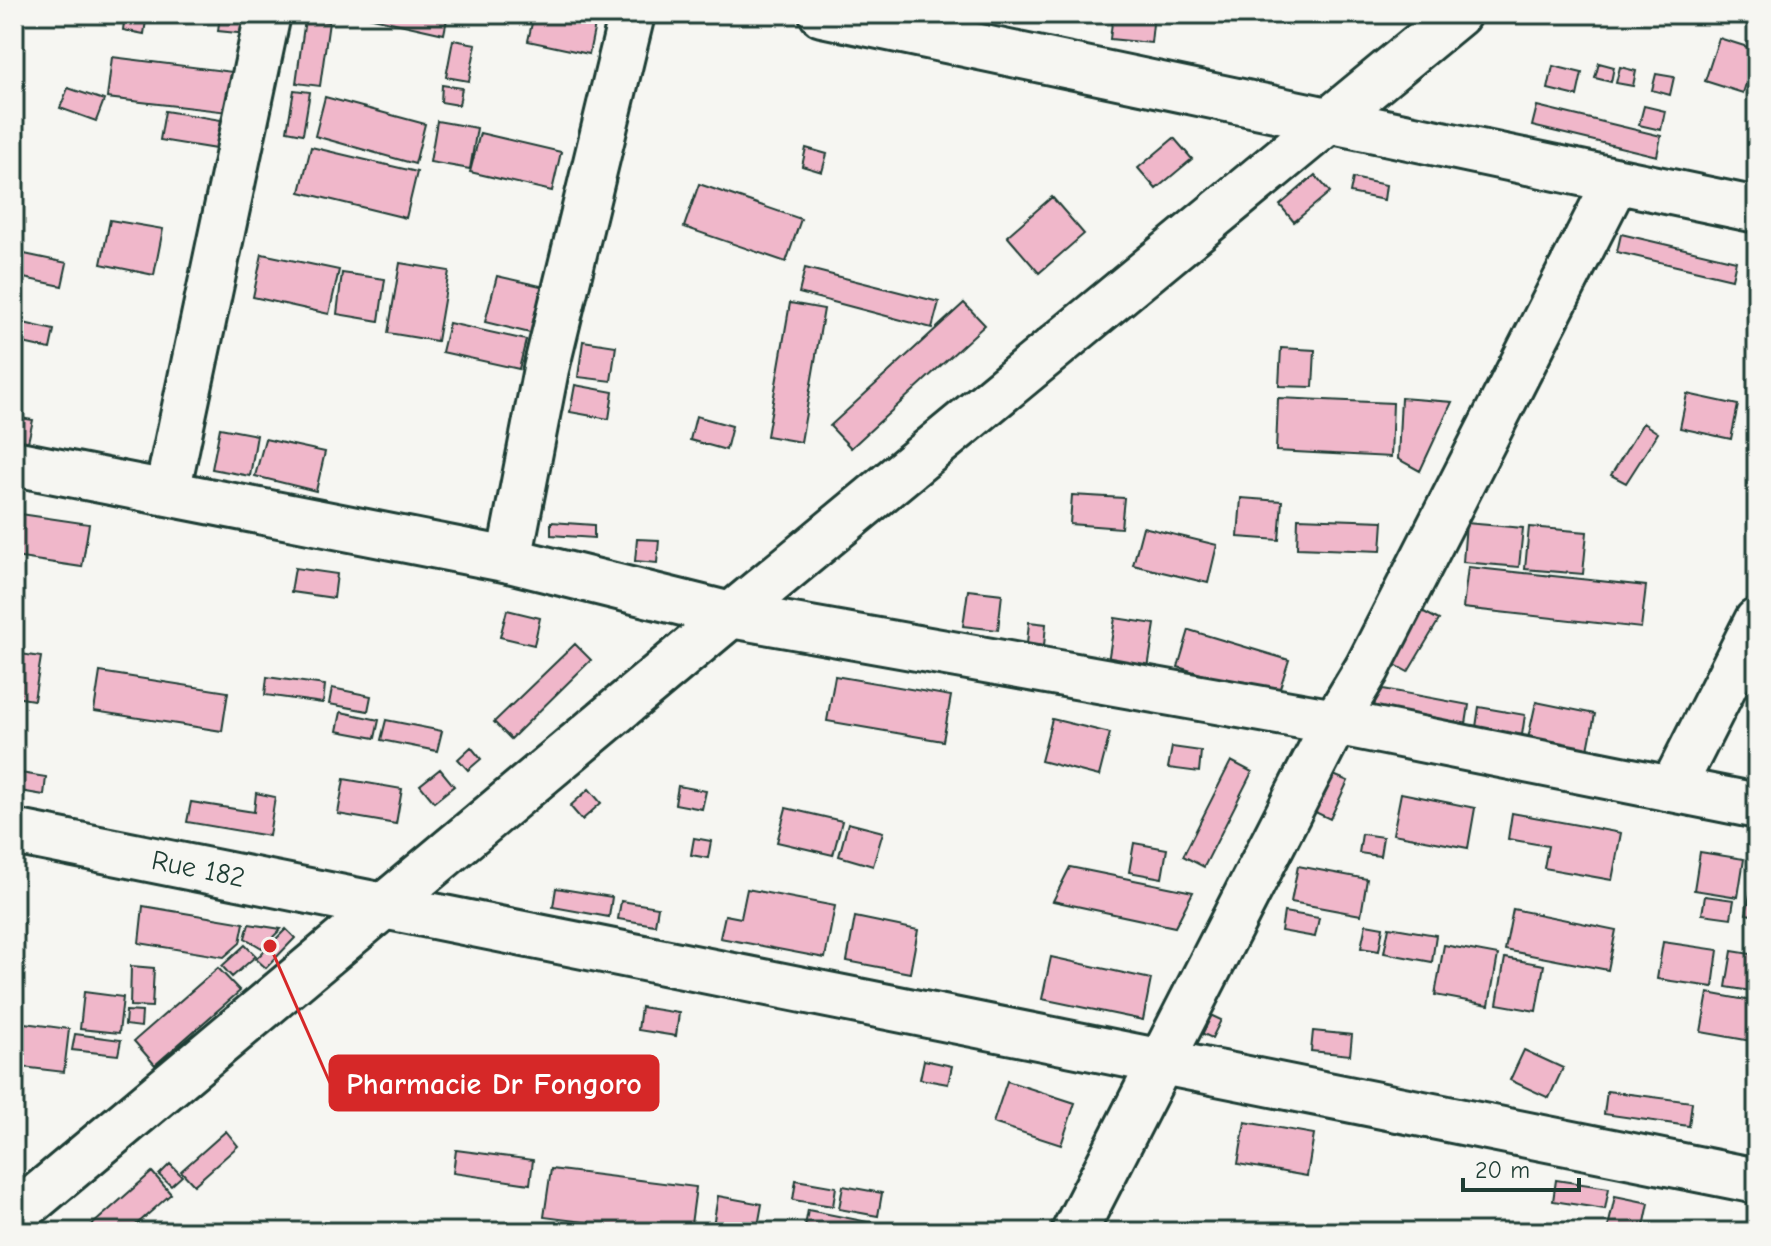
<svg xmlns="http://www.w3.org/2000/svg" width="1771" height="1246" font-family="'Comic Neue',sans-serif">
<rect width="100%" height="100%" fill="#f6f6f2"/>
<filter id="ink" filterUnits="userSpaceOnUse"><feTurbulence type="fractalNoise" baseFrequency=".0125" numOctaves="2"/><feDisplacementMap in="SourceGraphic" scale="16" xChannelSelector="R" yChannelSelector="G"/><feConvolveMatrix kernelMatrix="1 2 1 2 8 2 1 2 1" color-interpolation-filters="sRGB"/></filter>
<g filter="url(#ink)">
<!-- building -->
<path fill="#f0b7ca" stroke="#1f3d34" stroke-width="2" d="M125,14h22l-3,20 -21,-4z
M220,14h29l-2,20 -29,-3z
M355,14h93l-4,20z
M534,14l63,1 -8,39 -61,-13z
M1113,14h41l-3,29 -41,-4z
M305,19l24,3 -9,64 -24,-3z
M1719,38l38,12 -14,43 -38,-12z
M453,40l23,4 -7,37 -23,-4z
M112,57l121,15 -5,40 -121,-14z
M1599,63l15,4 -3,15 -16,-4z
M1553,66l29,7 -5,23 -29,-7z
M1620,67l16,4 -3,15 -17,-3z
M1656,74l18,3 -4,18 -18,-5z
M442,85l20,3 -3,17 -18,-3z
M68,88l36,12 -8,21 -36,-13z
M294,90l16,2 -7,42 -16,-3z
M325,97l100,27 -10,40 -100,-28z
M1537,106l124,30 -4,20 -125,-30z
M1644,106l21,5 -4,19 -22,-5z
M165,111l56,9 -5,29 -56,-9z
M437,121l40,7 -7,41 -40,-7z
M480,133l81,19 -9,39 -82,-19z
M1174,138l18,21 -36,30 -18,-21z
M311,147l106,25 -11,46 -106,-26z
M806,148l21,6 -5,18 -20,-6z
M1315,175l15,17 -36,30 -14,-17z
M1353,178l33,7 -2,15 -34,-7z
M699,184l102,35 -15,43 -102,-35z
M1052,197l32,37 -45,39 -32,-37z
M110,220l53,9 -9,46 -53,-11z
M1621,234l115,27 -4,18 -115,-27z
M15,252l52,11 -5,23 -48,-10z
M262,254l77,16 -10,44 -76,-17z
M400,263l49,8 -12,70 -49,-8z
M805,268l134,34 -7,26 -133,-35z
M342,273l43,6 -6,42 -42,-7z
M497,276l48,11 -11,47 -49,-12z
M790,303l34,6 -23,133 -34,-6z
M964,303l21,22 -134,123 -21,-22z
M15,321l39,9 -4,19 -36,-8z
M449,323l77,17 -7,29 -77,-17z
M583,341l33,5 -5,35 -33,-4z
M1281,348l34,2 -2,37 -34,-1z
M575,385l38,7 -4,27 -39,-7z
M1687,394l51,11 -7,34 -51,-11z
M1278,398l115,5 -2,54 -115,-6z
M1401,398l51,4 -32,69 -22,-12z
M696,416l36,10 -6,24 -36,-10z
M14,417l19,3 -5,22 -14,-3z
M1643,423l15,10 -32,50 -15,-8z
M220,428l37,7 -7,41 -38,-7z
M265,439l60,13 -9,39 -61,-15z
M1072,495l52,3 -3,30 -51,-4z
M1241,498l41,3 -3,39 -41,-3z
M14,513l75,11 -7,43 -68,-10z
M1298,518l85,3 -2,30 -84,-3z
M551,522l43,3v13l-43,-3z
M1466,523l57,5 -4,39 -56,-5z
M1143,527l74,18 -9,38 -75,-18z
M1529,527l58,5 -4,42 -58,-5z
M637,539l22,1 -2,23 -22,-2z
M1468,567l178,19 -5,42 -178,-20z
M295,568l42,6 -3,24 -43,-6z
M968,590l34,4 -4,36 -35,-4z
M507,610l33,8 -6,27 -34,-8z
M1420,610l19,10 -31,52 -18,-10z
M1115,618l40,6 -7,44 -40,-6z
M1029,622l17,2 -2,22 -17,-2z
M1189,630l100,30 -12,37 -99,-30z
M575,644l16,16 -80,79 -17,-17z
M14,653l27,4 -7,43 -20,-3z
M100,672l128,20 -6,39 -128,-20z
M835,676l116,20 -8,45 -116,-20z
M267,677l58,8 -2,18 -58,-8z
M332,688l39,8 -3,15 -39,-7z
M1378,688l91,17 -3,19 -92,-17z
M1536,702l59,12 -8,41 -60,-12z
M1479,707l46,8 -3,20 -46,-8z
M341,712l38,8 -4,18 -38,-7z
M1052,719l58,14 -11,43 -58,-15z
M386,720l56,11 -5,20 -56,-11z
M471,747l10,12 -13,11 -10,-11z
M1172,747l29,4 -2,21 -31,-4z
M1231,761l21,11 -48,95 -21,-11z
M440,769l14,17 -20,16 -14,-17z
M14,772l32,5 -2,18 -30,-5z
M1331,774l17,7 -18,38 -17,-8z
M344,779l58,10 -6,35 -58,-10z
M678,786l28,5 -4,18 -27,-5z
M589,789l12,14 -19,17 -12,-14z
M256,793l19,4 -6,39 -82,-14 4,-20 63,10z
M1401,793l74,15 -7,40 -75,-14z
M786,808l56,13 -9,34 -56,-13z
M1512,813l109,20 -9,47 -68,-12 4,-22 -40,-7z
M848,823l35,9 -10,34 -34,-10z
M1362,834l21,3 -3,19 -21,-3z
M694,838l17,3 -3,17 -17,-3z
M1134,843l33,6 -5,29 -33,-6z
M1700,852l44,7 -6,38 -44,-7z
M1756,865h1v51l-11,-2z
M1298,866l69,13 -6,36 -70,-13z
M1070,867l123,25 -18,35 -122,-26z
M556,888l56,9 -3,20 -56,-10z
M747,889l88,17 -10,52 -105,-20 5,-23 16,3z
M1705,896l29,4 -3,18 -29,-4z
M621,901l37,6 -3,18 -37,-6z
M143,906l101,17 -4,20 -16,14 -85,-14z
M1513,909l103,21 -8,40 -103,-20z
M1284,912l35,6 -4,19 -34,-6z
M855,917l63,13 -8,43 -63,-12z
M249,924l32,5 -19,19 -17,-10z
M1366,924l17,3 -4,24 -18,-3z
M1389,927l47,8 -4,27 -48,-9z
M286,929l9,9 -29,30 -10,-9z
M1663,942l55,8 -5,37 -56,-8z
M245,945l11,11 -24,21 -10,-11z
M1444,945l54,10 -9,50 -54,-10z
M1732,951l25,4v37l-31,-5z
M1051,957l100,22 -8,41 -101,-21z
M1505,958l39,7 -8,46 -39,-7z
M131,966l23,2 -2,39 -22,-1z
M218,968l22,23 -85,74 -21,-24z
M84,992l39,5 -4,36 -39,-4z
M1708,993l49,9v40l-56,-10z
M641,1007l38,6 -3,23 -38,-6z
M126,1011l16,1 -1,15 -16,-2z
M1206,1013l15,7 -9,18 -15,-7z
M17,1022l52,7 -5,43 -50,-6z
M1313,1031l39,4 -2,20 -39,-4z
M75,1034l46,6 -3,15 -46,-5z
M1524,1050l39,18 -14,30 -39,-18z
M924,1060l28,6 -4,18 -28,-5z
M1007,1081l68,22 -14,42 -68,-22z
M1607,1091l85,11 -3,24 -85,-12z
M1245,1122l69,12 -7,42 -69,-12z
M226,1131l12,15 -44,39 -13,-14z
M456,1150l77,10 -3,24 -77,-11z
M170,1164l12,12 -11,10 -12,-11z
M551,1169l145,18 -6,45h-28l-118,-15z
M152,1172l19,22 -43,38h-44z
M796,1180l40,7 -3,19 -40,-6z
M1556,1180l53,8 -4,21 -52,-8z
M843,1186l39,7 -4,23 -39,-7z
M718,1196l44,8 -5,28h-45z
M1615,1196l34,7 -6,29h-36z
M808,1210l70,14 -1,8h-73z"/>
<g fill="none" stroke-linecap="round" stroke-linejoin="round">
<defs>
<g id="minor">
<path d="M822,14l935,196"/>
<path d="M14,463l495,97 222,55 604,107 422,84"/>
<path d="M167,492l101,-478"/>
<path d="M509,560l37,-191 86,-355"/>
<path d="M1672,789l85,-168"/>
<path id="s1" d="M14,832l1743,349"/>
<path d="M14,1216l717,-601 727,-601"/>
<path d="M1074,1232l261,-510 32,-53 249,-488"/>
</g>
</defs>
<!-- minor casing -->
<use href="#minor" stroke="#1f3d34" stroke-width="50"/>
<!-- minor -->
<use href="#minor" stroke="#f6f6f2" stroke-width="44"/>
</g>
</g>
<g text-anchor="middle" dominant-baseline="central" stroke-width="7" stroke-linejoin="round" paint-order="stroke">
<!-- street labels -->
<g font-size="28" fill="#1f3d34" stroke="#f6f6f2">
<text stroke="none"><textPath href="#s1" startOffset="188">Rue 182</textPath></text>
</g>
</g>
<!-- callouts -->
<path fill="none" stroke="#d62828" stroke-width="3" d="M270 946L330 1083"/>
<circle fill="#d62828" stroke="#f6f6f2" stroke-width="3" cx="270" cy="946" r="8"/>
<rect fill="#d62828" stroke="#d62828" stroke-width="3" x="330" y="1056" width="328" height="54" rx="8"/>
<g font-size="30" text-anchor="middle" font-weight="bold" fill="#fff">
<text x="494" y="1094">Pharmacie Dr Fongoro</text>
</g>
<!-- margin -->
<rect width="1771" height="1246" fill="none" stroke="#f6f6f2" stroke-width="48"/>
<rect x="24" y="24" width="1723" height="1198" fill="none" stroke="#1f3d34" stroke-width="3" filter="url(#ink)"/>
<!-- scale -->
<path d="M1463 1178v12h116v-12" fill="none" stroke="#1f3d34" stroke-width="4"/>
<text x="1475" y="1178" font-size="24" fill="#1f3d34" stroke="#f6f6f2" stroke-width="6" paint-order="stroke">20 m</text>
</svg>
